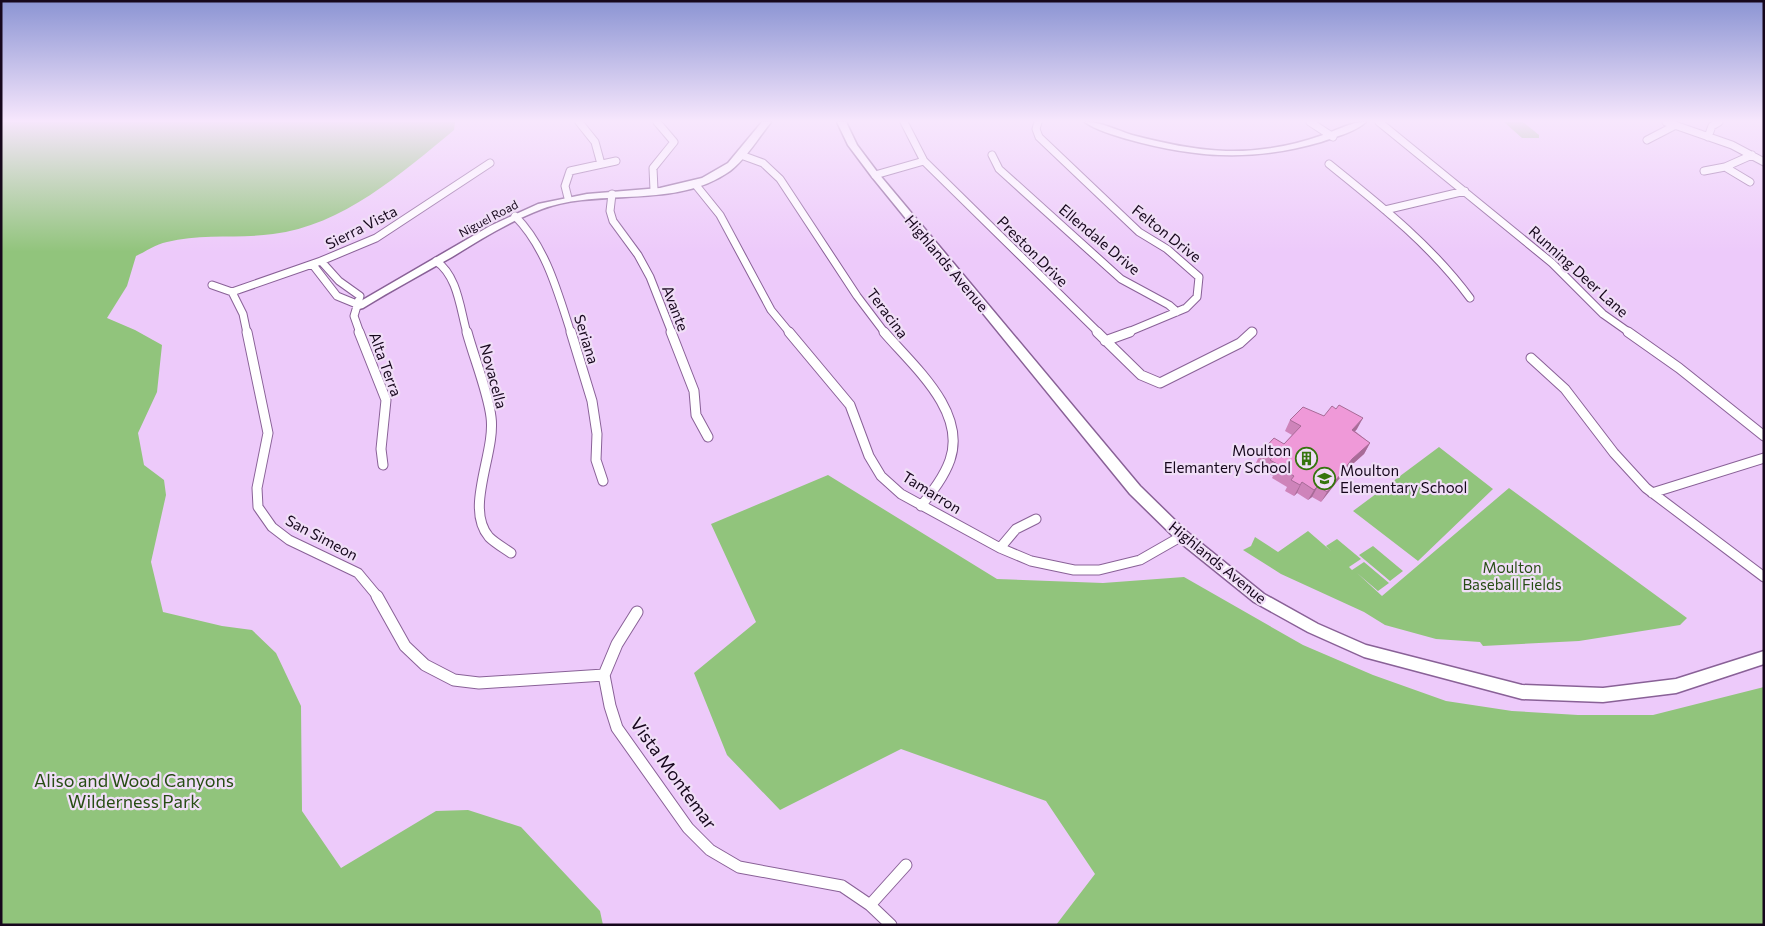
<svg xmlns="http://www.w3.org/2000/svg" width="1765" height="926" font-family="Commissioner,sans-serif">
<rect width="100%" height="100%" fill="#edcafa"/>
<!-- green -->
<path fill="#91c47c" d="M1,122h454l-1,8c-52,43 -112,96 -181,104 -35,5 -72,-1 -106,8 -11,2 -22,10 -31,14l-9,30 -20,32 28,12 27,15 -5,47 -19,41 6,32 20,15 2,15 -15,67 12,50 59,14 30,4 24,23 25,53 1,105 39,57 95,-57 32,-1 53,17 79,84 3,14h-602z
M1504,122h19l16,13v3h-17z
M1439,447l54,42 -75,72 -65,-50z
M828,475l169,104 106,4 81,-6 119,68 70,30 73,26 66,10 66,4h75l111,-28v238h-708l39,-51 -49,-73 -145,-52 -121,61 -53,-55 -33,-82 62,-51 -45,-98z
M1509,488l178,130 -7,7 -101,16 -96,5 -3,-4 -44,-3 -51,-14 -21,-13 -83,-38 -38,-24 8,-4 4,-9 23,15 30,-21 23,20 -5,-5 11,-7 24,20 -12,8 3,3 12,-8 25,21 -11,8 -21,-18 25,23z
M1373,546l30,25 -13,10 -31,-26z"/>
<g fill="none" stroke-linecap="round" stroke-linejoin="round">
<defs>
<path id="street-far2" d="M579,122l16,20 6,22
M904,122l20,39 175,172
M1038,122l-2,7 3,8 100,95 28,17 32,28 -2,20 -11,11 -60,25
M1310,122l23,15
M1379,122l173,141 51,51 27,19
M1666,122l66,23 32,17
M1708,137l4,-11 7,-4
M1647,140l27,-14
M741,155l22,8 17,16 77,117 28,37
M992,155l7,14 122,110 48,26 8,7
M1329,164c51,41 102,81 141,134
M1725,167l25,15
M1704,171l21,-4 27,-12
M875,175l49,-14
M695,184l25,31 51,95 19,23
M654,190l-1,-22 21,-26 -17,-20
M612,194l-2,17 3,10 25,34 12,22 22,56
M568,198l-3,-12 5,-15 46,-10
M1385,210l80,-19
M515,216c31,31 43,77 56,117
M321,261l18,20 21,15 -6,20 6,17
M436,261c22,15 24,48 31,72
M313,265l24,31 22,9
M212,285l20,7 11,22 4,19
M232,292l89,-31 55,-23 114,-75
M1251,333l1,-1"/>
<path id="street-far1" d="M247,332l21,101 -11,55 1,19 14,20 17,13 69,33 20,24
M359,332l27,68 -5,49 2,16
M467,332c7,26 21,60 24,85 5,36 -27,91 -2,120 6,6 15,11 22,16
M571,332l21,69 5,33 -1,26 7,21
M671,332l23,59 2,24 12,22
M789,332l61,73 19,51 12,20 20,18 99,54 31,13 43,9h25l41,-10 42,-24
M884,332c29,34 83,79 66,128 -6,17 -18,32 -29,46
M1097,332l44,43 19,8 80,-40 12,-11
M1628,332l51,36 85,68
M1105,341l25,-9
M1531,358l34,31 49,64 32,35 118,89
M1652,493l112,-35
M1000,548l16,-19 20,-10"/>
<path id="street" d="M377,596l28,50 20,19 29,15 25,3 125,-8
M637,612l-20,32 -13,31 6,31 7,22 71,100 22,22 29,17 103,19 28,19 21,20
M870,905l36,-40"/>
<path id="secondary" d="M762,122h9c-12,15 -26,38 -41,49 -55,39 -128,16 -188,38 -32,12 -61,30 -90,48 -30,17 -60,33 -89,51l-4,1 -5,-4 136,-79 48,-22 49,-10 73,-6 42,-10 26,-15z
M837,122h9l11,23 21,28 262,313 47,46 77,62 54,30 48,21 156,40 81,3 73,-9 88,-28v13l-88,29 -73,9 -81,-3 -158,-42 -56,-25 -54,-30 -77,-62 -47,-46 -258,-317 -24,-32z
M1085,122c17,0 31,8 47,13 31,8 62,15 94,16 33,1 66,-5 97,-16 15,-5 27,-13 43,-13 -11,10 -31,15 -45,20 -69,20 -126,16 -194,-3 -13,-4 -32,-9 -42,-17z"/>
</defs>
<!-- street-far2 casing -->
<use href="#street-far2" stroke="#896197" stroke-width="9"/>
<!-- street-far1 casing -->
<use href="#street-far1" stroke="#896197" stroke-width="11"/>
<!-- street casing -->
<use href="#street" stroke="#896197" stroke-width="13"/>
<!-- secondary casing -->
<use href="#secondary" stroke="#896197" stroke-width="3"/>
<!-- street-far2 -->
<use href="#street-far2" stroke="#fff" stroke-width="7"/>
<!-- street-far1 -->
<use href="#street-far1" stroke="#fff" stroke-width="9"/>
<!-- street -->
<use href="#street" stroke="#fff" stroke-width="11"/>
<!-- secondary -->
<use href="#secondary" fill="#fff" fill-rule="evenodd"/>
</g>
<!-- wall -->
<path fill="#ce84ba" d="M1290,420l67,9 -2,2 15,12 -6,11 -18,16 -25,32 -9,-5 -4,3 -11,-7 -3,3 -9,-5 2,-4 -15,-9 1,-2 -8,-5 1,-2 -10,-6 5,-11 23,-8 8,-9 -7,-4z"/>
<!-- shaded-wall -->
<path fill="#a76b97" d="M1363,418l-6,11 -11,12 6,-11z
M1370,443l-6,11 -18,16 -25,32 6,-10 25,-33z
M1302,482l-5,11 -3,3 6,-11z
M1318,486l-6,11 -4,3 6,-10z"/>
<!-- building -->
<path fill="#ef99d8" stroke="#a76b97" d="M1339,405l24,13 -11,12 18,13 -18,16 -25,33 -9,-6 -4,4 -12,-8 -2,3 -9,-5 3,-4 -16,-9 1,-2 -9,-5 2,-2 -11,-6 13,-14 10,6 17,-18 -11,-6 13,-13 21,9 8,-10 4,3z"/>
<!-- sky -->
<linearGradient id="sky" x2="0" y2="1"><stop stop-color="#8b94d3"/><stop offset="0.48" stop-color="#f7e7fd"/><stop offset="1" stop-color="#f7e7fd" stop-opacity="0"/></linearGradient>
<rect width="1765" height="252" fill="url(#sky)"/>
<!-- icons -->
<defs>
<symbol id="building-ring" viewBox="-11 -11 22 22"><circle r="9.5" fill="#f0def7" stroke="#35740d" stroke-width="1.5"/><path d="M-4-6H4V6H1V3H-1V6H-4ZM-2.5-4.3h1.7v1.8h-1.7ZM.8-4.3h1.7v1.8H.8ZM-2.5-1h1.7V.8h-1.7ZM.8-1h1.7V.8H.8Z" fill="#35740d"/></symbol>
<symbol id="school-ring" viewBox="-11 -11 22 22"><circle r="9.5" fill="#f0def7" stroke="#35740d" stroke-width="1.5"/><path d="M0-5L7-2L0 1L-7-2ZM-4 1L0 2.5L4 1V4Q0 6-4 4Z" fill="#35740d"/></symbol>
</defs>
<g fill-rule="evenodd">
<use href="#building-ring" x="1294" y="446" width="25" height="25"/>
<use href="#school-ring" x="1312" y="466" width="25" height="25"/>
</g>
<g text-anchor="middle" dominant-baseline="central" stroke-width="4.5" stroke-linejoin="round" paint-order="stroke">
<!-- far-street labels -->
<g font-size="12" fill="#16071c" stroke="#f0def7">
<text transform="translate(488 218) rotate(-28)">Niguel Road</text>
</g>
<!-- street labels -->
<g font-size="15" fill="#16071c" stroke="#f0def7">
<text transform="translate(361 227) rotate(-27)">Sierra Vista</text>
<text transform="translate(1167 233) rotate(38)">Felton Drive</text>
<text transform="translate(1100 239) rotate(40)">Ellendale Drive</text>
<text transform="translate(1033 251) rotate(45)">Preston Drive</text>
<text transform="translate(947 263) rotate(50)">Highlands Avenue</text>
<text transform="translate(1579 271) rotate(42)">Running Deer Lane</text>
<text transform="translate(676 308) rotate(69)">Avante</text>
<text transform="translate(888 313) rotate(53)">Teracina</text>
<text transform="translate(587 339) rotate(73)">Seriana</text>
<text transform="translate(386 364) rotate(70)">Alta Terra</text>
<text transform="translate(494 376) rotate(75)">Novacella</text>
<text transform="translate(932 492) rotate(32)">Tamarron</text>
<text transform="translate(322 537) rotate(28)">San Simeon</text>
<text transform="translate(1218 562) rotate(39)">Highlands Avenue</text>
</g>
<!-- poi labels -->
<g font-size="15" fill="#16071c" stroke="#f0def7" text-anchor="end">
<text x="1291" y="450">Moulton<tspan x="1291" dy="17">Elemantery School</tspan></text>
<text x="1340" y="470" text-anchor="start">Moulton<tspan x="1340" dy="17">Elementary School</tspan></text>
</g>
<!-- park labels -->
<g font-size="15" fill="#274d14" stroke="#f0def7">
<text x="1512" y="567">Moulton<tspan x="1512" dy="17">Baseball Fields</tspan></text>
</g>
<!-- near-street labels -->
<g font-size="18" fill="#16071c" stroke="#f0def7">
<text transform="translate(674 773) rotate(54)">Vista Montemar</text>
</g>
<!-- near-park labels -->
<g font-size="18" fill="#274d14" stroke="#f0def7">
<text x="134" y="780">Aliso and Wood Canyons<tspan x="134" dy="21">Wilderness Park</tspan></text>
</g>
</g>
<!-- border -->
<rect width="1765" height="926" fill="none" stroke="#16071c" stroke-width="5"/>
</svg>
